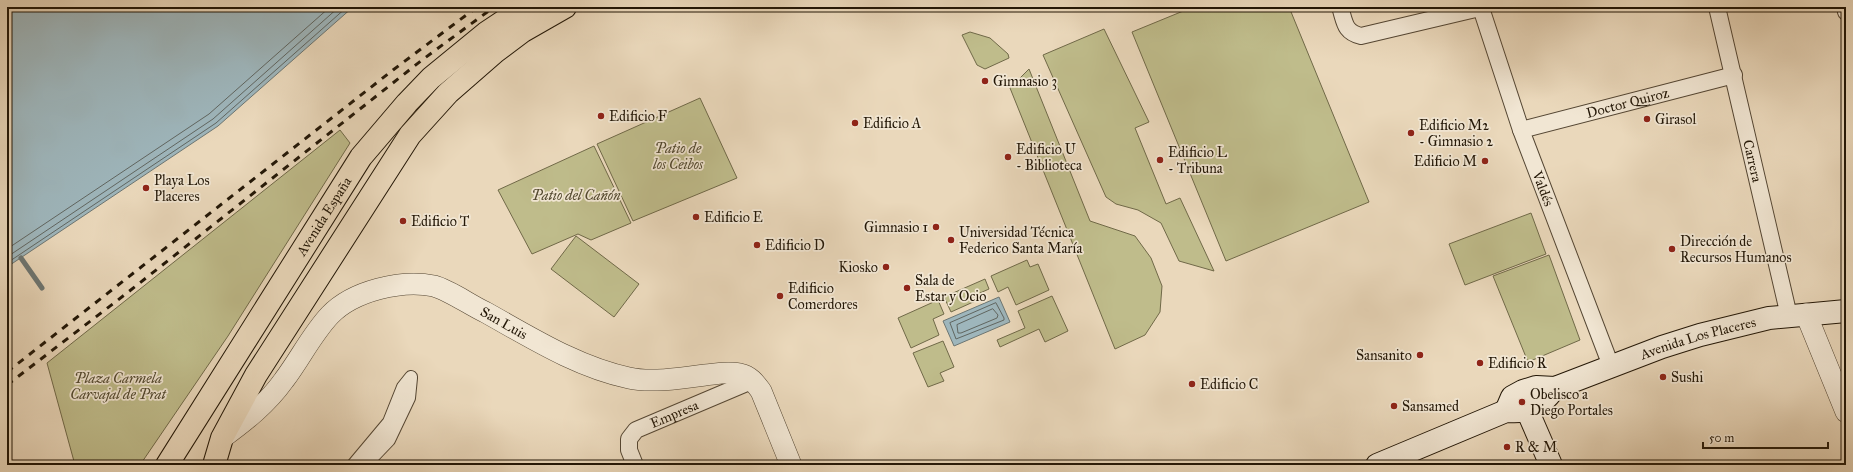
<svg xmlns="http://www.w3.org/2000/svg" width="1853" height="472" font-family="'IM FELL Great Primer',serif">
<rect width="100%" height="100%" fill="#ead8bb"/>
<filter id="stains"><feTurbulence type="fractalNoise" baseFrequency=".005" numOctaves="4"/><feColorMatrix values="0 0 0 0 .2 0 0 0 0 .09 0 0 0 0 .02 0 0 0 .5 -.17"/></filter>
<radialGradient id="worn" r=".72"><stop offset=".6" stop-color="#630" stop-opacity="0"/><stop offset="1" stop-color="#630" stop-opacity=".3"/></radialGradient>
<!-- green -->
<path fill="#bfbc8b" stroke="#706948" d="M1193,7h96l80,195 -143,59 -94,-229z
M1104,29l45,93 -14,6 31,76 14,-6 34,73 -35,-10 -18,-38 -23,-13 -22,-6 -10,-7 -63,-142z
M970,32l20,6 18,16 1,4 -24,11 -8,-4 -15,-30z
M1029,69l61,152 45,15 16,22 11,28 -2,26 -15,23 -30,14 -105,-261z
M700,98l37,80 -104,43 -36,-77z
M340,130l10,13 -122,193 -88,129h-65l-28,-102z
M594,146l37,77 -40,17 -13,-6 -46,20 -34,-64z
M1531,213l15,41 -81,31 -16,-41z
M576,236l63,48 -25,33 -63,-48z
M1549,255l31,85 -52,22 -35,-86z
M1027,260l3,7 8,-3 11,26 -33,15 -8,-18 -10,5 -7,-16z
M985,279l4,10 -9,4 2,5 -31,14 -7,-15z
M1052,296l16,35 -23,11 -6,-13 -39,18 -3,-7 28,-12 -7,-17z
M938,300l6,14 -11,5 6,16 -28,13 -13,-30z
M943,341l11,26 -14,6 4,8 -16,6 -15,-34z"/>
<!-- water -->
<path fill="#9eb6bc" stroke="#6c7673" d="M7,7h346l-135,119 -211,141z
M999,297l11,25 -56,24 -11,-25z"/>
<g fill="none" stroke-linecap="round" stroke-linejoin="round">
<!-- shore -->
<path stroke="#606661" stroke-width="1" d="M7,249l202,-135 121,-107
M7,257l206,-138 126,-112
M7,263l209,-140 131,-116
M996,303l8,15v2l-48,19 -6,-16z
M993,309l5,6 -1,3 -36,15h-3l-1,-8z"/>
<!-- stream -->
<path stroke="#6c7673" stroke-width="5" d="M21,258l21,30"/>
<defs>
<path id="pedestrian" d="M353,465l36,-43 14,-35 8,-10
M365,465l24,-25 20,-42 2,-20"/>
<g id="minor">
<path d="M1340,7c5,15 4,25 21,29l123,-29"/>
<path id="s1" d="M1717,7l72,309"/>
<path d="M1845,7l1,5"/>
<path id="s2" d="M1481,8l40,122 90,236"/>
<path id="s3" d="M1521,130l213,-55"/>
<path id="s4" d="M635,465l-6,-15v-11l7,-9 118,-50"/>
</g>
<g id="tertiary">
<path d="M1806,314l40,98"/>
<path id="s5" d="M222,438c23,-17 45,-34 62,-58 16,-21 28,-46 46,-65 23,-24 72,-36 104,-29 15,4 36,19 51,26 45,25 92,55 144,66 21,5 54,0 76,-3 11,-1 23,-4 35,-1 10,2 15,9 21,17l30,74"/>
</g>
<g id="secondary">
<path id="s6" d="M1506,411l6,-14 11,-6 13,-4 19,1 107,-41 38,-12 69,-17 77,-7"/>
<path d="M1528,412l23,53"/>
<path d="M1377,465l129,-54c26,2 33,-3 49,-23"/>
</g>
<g id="primary">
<path id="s7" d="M167,465l194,-308 46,-54 24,-25 55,-45 39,-26"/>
<path d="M214,465l8,-27 34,-63 154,-240 38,-42 47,-41 28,-21 42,-24"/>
</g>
</defs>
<!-- pedestrian casing -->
<use href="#pedestrian" stroke="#544633" stroke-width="14"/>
<!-- minor casing -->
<use href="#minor" stroke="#544633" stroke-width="18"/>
<!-- tertiary casing -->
<use href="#tertiary" stroke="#544633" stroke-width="22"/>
<!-- secondary casing -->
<use href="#secondary" stroke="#221606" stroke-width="24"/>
<!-- primary casing -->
<use href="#primary" stroke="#221606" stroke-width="24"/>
<!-- pedestrian -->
<use href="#pedestrian" stroke="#f1e6d3" stroke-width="12"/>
<!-- minor -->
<use href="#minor" stroke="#f1e6d3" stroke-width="16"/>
<!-- tertiary -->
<use href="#tertiary" stroke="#f1e6d3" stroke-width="21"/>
<!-- secondary -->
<use href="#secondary" stroke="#f1e6d3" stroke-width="22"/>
<!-- primary -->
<use href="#primary" stroke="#ead8bb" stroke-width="22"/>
<!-- rail -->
<path stroke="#221606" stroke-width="3" stroke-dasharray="7 7" stroke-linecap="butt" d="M7,372l386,-302 84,-63
M7,385l120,-92 295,-233 72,-53"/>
</g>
<!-- markers -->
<g fill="#8f2418" stroke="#f1e6d3" stroke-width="1.5">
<circle cx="985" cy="81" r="4"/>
<circle cx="601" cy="116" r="4"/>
<circle cx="1647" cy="119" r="4"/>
<circle cx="855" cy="123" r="4"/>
<circle cx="1411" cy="133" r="4"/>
<circle cx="1008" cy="157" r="4"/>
<circle cx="1160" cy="160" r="4"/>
<circle cx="1485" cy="161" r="4"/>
<circle cx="146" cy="188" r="4"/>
<circle cx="696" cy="217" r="4"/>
<circle cx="403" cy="221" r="4"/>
<circle cx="936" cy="227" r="4"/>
<circle cx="951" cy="240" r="4"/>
<circle cx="757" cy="245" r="4"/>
<circle cx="1672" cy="249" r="4"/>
<circle cx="886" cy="267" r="4"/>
<circle cx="907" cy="288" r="4"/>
<circle cx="780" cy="296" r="4"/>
<circle cx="1420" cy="355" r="4"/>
<circle cx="1480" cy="363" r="4"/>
<circle cx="1663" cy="377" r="4"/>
<circle cx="1192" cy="384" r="4"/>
<circle cx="1522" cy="402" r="4"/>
<circle cx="1394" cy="406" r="4"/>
<circle cx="1507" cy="447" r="4"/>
</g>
<g text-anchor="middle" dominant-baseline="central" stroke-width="3.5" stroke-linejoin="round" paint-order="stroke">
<!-- poi labels -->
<g font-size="14" fill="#221606" stroke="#f1e6d3" text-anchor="start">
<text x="993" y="81">Gimnasio 3</text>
<text x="609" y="116">Edificio F</text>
<text x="1655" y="119">Girasol</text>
<text x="863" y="123">Edificio A</text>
<text x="1419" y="125">Edificio M2<tspan x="1419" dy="16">- Gimnasio 2</tspan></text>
<text x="1016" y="149">Edificio U<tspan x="1016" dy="16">- Biblioteca</tspan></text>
<text x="1168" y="152">Edificio L<tspan x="1168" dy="16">- Tribuna</tspan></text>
<text x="1477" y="161" text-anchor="end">Edificio M</text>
<text x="154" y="180">Playa Los<tspan x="154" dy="16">Placeres</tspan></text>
<text x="704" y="217">Edificio E</text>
<text x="411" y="221">Edificio T</text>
<text x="928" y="227" text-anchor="end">Gimnasio 1</text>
<text x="959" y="232">Universidad Técnica<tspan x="959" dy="16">Federico Santa María</tspan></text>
<text x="1680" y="241">Dirección de<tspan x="1680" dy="16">Recursos Humanos</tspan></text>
<text x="765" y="245">Edificio D</text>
<text x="878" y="267" text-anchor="end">Kiosko</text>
<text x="915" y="280">Sala de<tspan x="915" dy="16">Estar y Ocio</tspan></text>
<text x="788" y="288">Edificio<tspan x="788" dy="16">Comerdores</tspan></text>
<text x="1412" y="355" text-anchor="end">Sansanito</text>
<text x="1488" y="363">Edificio R</text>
<text x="1671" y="377">Sushi</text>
<text x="1200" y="384">Edificio C</text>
<text x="1530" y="394">Obelisco a<tspan x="1530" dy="16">Diego Portales</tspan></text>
<text x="1402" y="406">Sansamed</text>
<text x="1515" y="447">R &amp; M</text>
</g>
<!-- street labels -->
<g font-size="14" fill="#221606" stroke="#f1e6d3">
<text stroke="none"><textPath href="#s3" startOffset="110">Doctor Quiroz</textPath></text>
<text stroke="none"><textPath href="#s1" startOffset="158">Carrera</textPath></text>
<text stroke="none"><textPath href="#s2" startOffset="191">Valdés</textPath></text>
<text stroke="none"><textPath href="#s7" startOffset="294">Avenida España</textPath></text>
<text stroke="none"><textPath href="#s5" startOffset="356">San Luis</textPath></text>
<text stroke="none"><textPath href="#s6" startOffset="212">Avenida Los Placeres</textPath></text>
<text stroke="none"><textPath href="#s4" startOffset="80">Empresa</textPath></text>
</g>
<!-- park labels -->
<g font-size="14" font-style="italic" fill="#51482e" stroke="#f1e6d3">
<text x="678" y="148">Patio de<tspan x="678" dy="16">los Ceibos</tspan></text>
<text x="576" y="195">Patio del Cañón</text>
<text x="118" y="378">Plaza Carmela<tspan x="118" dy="16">Carvajal de Prat</tspan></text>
</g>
</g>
<!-- margin -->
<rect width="1853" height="472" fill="none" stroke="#ead8bb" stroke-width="24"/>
<rect x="8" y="8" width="1837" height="456" fill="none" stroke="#221606" stroke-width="2"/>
<rect x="12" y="12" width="1829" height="448" fill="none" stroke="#221606"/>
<!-- scale -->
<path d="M1703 442v6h125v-6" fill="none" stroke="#221606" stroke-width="2"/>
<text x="1709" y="442" font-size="12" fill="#221606" stroke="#f1e6d3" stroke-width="3" paint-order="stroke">50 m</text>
<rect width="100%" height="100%" filter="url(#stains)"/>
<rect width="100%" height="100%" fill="url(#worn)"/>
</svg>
